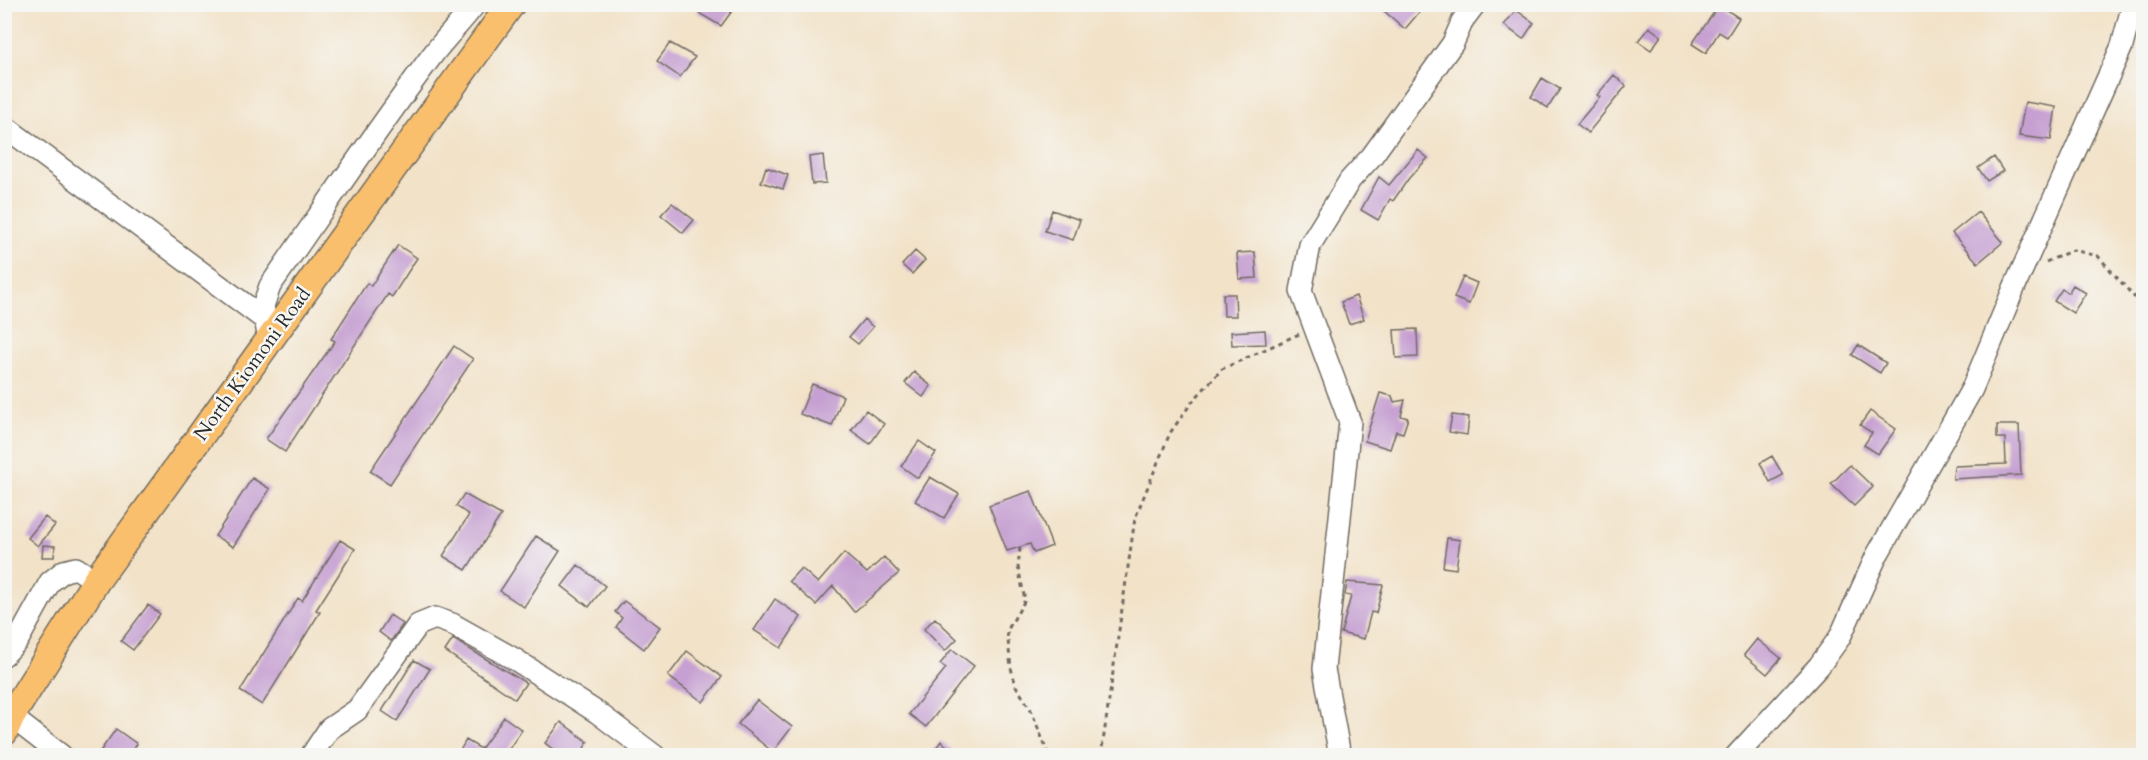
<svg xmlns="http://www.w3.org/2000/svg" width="2148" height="760" font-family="Cardo,serif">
<rect width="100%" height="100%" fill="#f6f6f2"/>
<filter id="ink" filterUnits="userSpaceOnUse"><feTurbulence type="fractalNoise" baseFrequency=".0167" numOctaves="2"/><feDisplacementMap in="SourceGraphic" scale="12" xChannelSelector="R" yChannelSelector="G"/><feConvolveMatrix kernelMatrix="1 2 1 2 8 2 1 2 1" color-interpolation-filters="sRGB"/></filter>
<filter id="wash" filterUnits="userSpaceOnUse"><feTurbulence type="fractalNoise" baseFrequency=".008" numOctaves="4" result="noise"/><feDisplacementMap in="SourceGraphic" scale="24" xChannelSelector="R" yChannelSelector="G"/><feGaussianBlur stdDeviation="1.35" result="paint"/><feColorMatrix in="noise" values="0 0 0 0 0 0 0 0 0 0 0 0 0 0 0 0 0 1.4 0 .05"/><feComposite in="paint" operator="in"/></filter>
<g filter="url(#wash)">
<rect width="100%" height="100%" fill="#f2e2c8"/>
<g id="blocks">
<!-- building -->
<path fill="#c6a0d2" d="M693,4h31l8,7 -11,15 -24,-14 2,-3z
M1376,4h38l7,6 -16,19z
M1719,5l20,13 -12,19 -8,-5 -13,21 -14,-9z
M1516,10l18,13 -11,16 -19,-14z
M1649,27l12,9 -10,14 -13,-9z
M670,43l25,14 -15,20 -23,-16z
M1614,75l12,11 -38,47 -11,-9 23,-27 -3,-2z
M1542,78l18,11 -12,19 -17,-11z
M2025,102l31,5 -5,33 -32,-4z
M1418,150l10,8 -19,20 -16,23 -3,-2 -12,21 -17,-10 18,-33 10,8z
M823,155l3,28 -14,1 -3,-27z
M1994,157l9,14 -16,10 -9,-13z
M766,167l22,8 -5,14 -22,-7z
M672,203l22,17 -11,13 -22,-18z
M1052,210l28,10 -7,20 -28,-9z
M1978,212l25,30 -25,21 -26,-30z
M398,245l19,13 -25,39 -4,-3 -103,158 -19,-13 69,-98 -4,-2 36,-56 4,3z
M915,251l10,9 -13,14 -10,-9z
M1255,252l2,26 -18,1 -2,-26z
M1463,277l14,6 -8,21 -15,-6z
M2073,285l13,8 -13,20 -19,-12 8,-12 6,4z
M1223,294h12l1,22h-12z
M1356,296l8,23 -15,5 -8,-22z
M864,319l9,8 -15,17 -9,-7z
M1417,329l1,28 -22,1 -2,-28z
M1265,330l1,14 -34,1 -1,-13z
M1858,345l28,18 -6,10 -28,-18z
M454,346l19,13 -83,125 -20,-13z
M914,372l17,14 -8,11 -18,-14z
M812,384l31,12 -11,30 -32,-12z
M1380,393l12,3 2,6 11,-2 -4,16 7,2 -5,15 -7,-2 -6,18 -25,-8z
M866,410l18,14 -14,20 -19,-14z
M1870,411l26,18 -18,25 -14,-9 8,-12 -12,-8z
M1452,415l17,2 -2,18 -18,-3z
M1997,425h22l2,50 -68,4 1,-13 52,-2 -1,-26h-8z
M919,441l17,12 -18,25 -17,-12z
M1772,456l11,19 -13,7 -10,-19z
M1850,465l23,22 -19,19 -23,-22z
M930,477l29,17 -15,24 -29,-17z
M252,478l18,11 -37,58 -18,-11z
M1031,491l21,55 -18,7 -4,-9 -23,7 -18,-46z
M464,494l37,21 -35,55 -23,-14 26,-41 -13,-9z
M45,517l10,8 -17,21 -10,-8z
M536,536l24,15 -36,56 -24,-16z
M1447,538l13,2 -4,29 -13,-2z
M340,540l15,9 -39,61 4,2 -58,93 -22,-14 58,-93 4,3z
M43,545l12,1 -1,11h-12z
M844,553l23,20 17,-16 15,16 -45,39 -21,-26 -17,19 -27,-24 12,-13 17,15z
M578,565l27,21 -16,21 -27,-21z
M1347,582l36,3 -7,28 -5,-1 -7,27 -23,-6 10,-37 -6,-1z
M775,599l26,18 -20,31 -27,-18z
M624,601l36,26 -16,22 -28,-22 6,-9 -7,-6z
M148,605l12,9 -27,36 -12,-9z
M390,615l13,9 -12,17 -12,-9z
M935,618l22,21 -12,12 -21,-22z
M453,639l73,44 -11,16 -70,-48z
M1757,639l24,19 -14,16 -23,-19z
M952,649l22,17 -48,61 -17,-13 37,-46 -6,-4z
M687,651l35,26 -19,25 -35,-26z
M414,660l16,9 -33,52 -15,-10z
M757,700l35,27 -19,25 -35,-28z
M504,717l18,13 -18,26h-47l9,-16 15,9z
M561,722l27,20 -9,14h-17l-17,-13z
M116,729l21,15 -8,12h-21l-7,-6z
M941,741l18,15h-29z"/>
</g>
</g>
<g filter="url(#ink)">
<use href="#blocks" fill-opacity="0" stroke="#716b62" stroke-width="1.5"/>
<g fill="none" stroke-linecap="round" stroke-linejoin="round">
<defs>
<path id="minor" d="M4,126l259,192
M269,341l-6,-35 7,-20c53,-76 105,-154 161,-229 13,-18 30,-34 44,-53
M4,655l14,-15 32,-58 14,-11 12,-3 20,13
M4,711l58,45
M311,756l18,-27 28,-19 61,-85 17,-7 17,6 64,36 82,53 57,43
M1340,756l-16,-87 26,-247 -49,-131 9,-46 40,-65 22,-24 81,-113 10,-23 12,-16
M1736,756l83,-90 21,-29 37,-82 95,-166 42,-101 108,-242 11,-42"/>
<path id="major" d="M4,732l7,-16 85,-135 415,-577"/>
</defs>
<!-- minor casing -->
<use href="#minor" stroke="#716b62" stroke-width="24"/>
<!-- major casing -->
<use href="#major" stroke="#716b62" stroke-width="30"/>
<!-- path -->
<path stroke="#716b62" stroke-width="3" stroke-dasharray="4.5 4.5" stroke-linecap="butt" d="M2046,262l27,-12 25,6 46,52
M1020,548l-2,19 7,33 -18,31 4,37 5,18 15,24 18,46
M1101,756l34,-238 35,-85 22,-31 30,-33 77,-35"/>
<!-- minor -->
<use href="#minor" stroke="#fff" stroke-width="21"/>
<!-- major -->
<use href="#major" stroke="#f9bf6d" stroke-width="27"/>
</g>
</g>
<g text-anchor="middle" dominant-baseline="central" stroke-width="5" stroke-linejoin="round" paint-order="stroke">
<!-- street labels -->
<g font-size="20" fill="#2b2b2b" stroke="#f6f6f2">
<text transform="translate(252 364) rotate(-54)">North Kiomoni Road</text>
</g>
</g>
<!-- margin -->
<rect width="2148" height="760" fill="none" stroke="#f6f6f2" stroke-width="24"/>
</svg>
